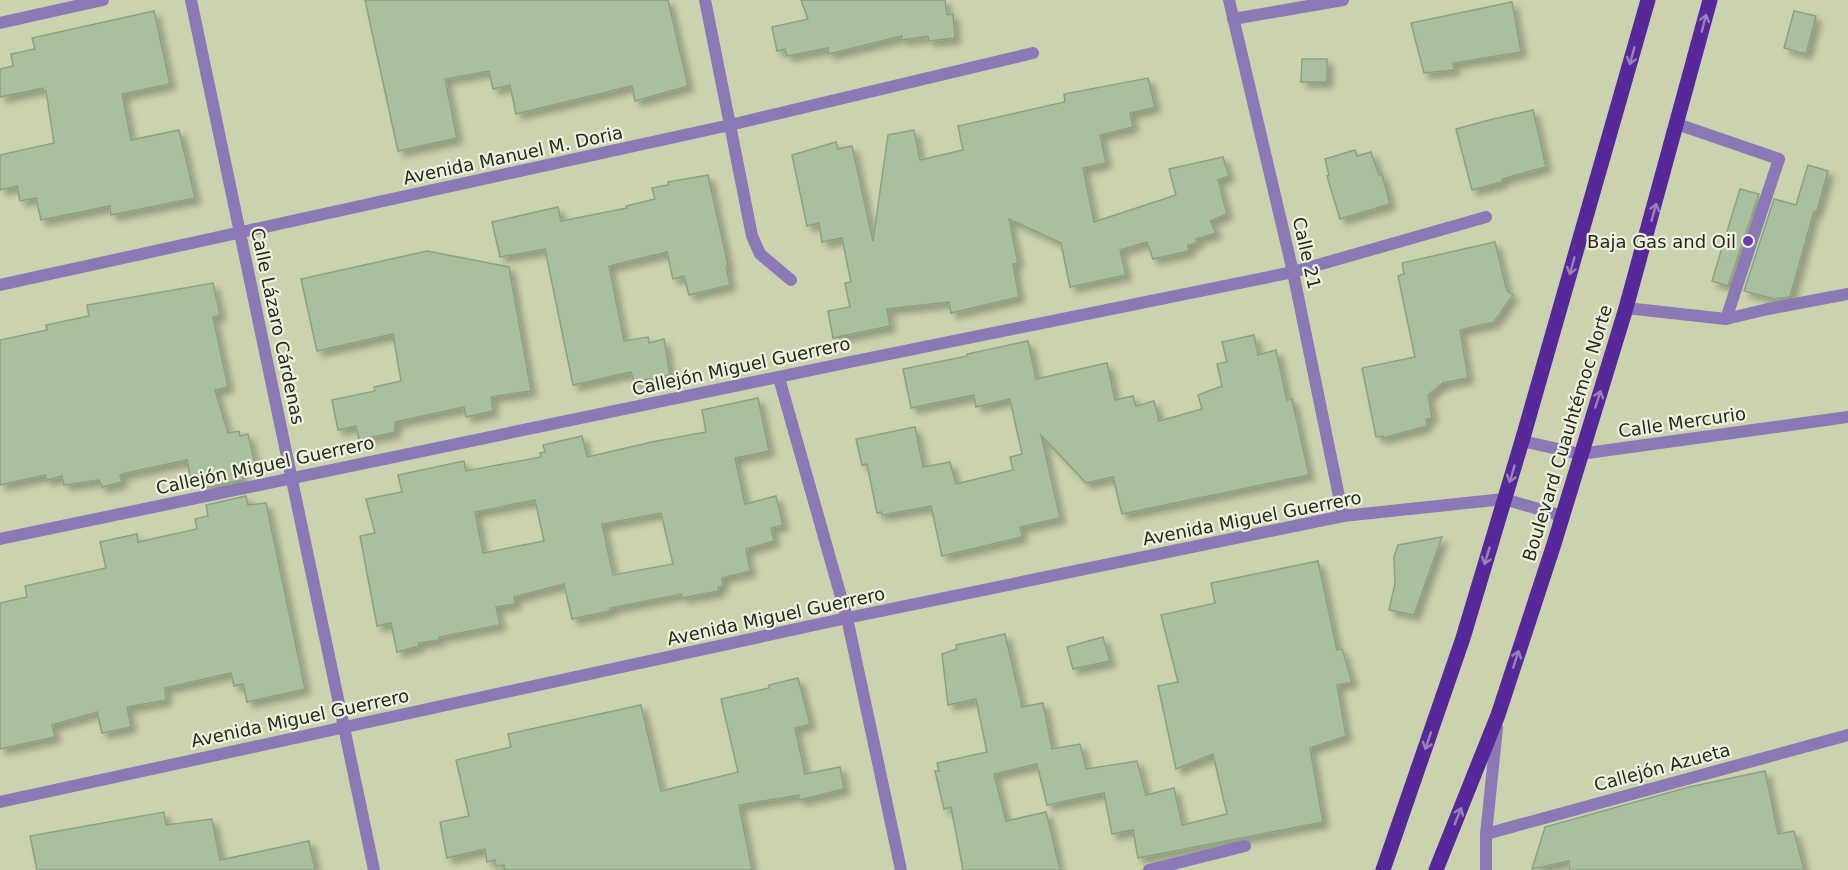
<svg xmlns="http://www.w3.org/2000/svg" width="1848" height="870" font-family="'DejaVu Sans',sans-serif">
<defs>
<filter id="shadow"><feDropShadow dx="5.5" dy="5.5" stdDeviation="3" flood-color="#0004"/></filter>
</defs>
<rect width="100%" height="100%" fill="#cbd3ae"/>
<!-- building -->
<path fill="#a9c0a0" stroke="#8ba183" stroke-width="1.5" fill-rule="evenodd" filter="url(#shadow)" d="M365,0h303l20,86 -53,15 -3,-15 -116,28 -6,-29 -17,4 -4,-18 -44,8 12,59 -59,13z
M801,0h144l2,15 6,-1 2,24 -26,3 -1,-5 -26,4v-4l-73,18 -1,-6 -41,8 -2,-7 -8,2 -5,-24 36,-8z
M1512,2l9,50 -68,11 1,7 -30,3 -13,-50z
M154,11l16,73 -48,10 9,46 48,-10 16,68 -84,17 -1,-9 -69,14 -5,-22 -16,3 -3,-15 -17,4v-35l54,-12 -8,-52h-2l-1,-3 -43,9v-28l13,-3 -2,-12 24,-5 -3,-11z
M1794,11l22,5 -10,38 -22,-6z
M1302,59h25v23h-26z
M1148,78l7,29 -25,6 3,14 -33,8 6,28 -23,5 11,54 82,-27 -7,-26 54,-12 6,19 -11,4 9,34 -17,7 6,12 -20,6 1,4 -9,2 1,6 -36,8 -6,-17 -27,8 6,25 -56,12 -9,-44 -52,-24 9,44 -5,1 6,33 -68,16 -2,-11 -62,7 3,17 -57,12 -5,-27 22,-4 -5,-24 6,-1 -9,-44 -20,4 -3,-19 -12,3 -15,-71 44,-13 2,7 14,-3 21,95 15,-106 26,-5 6,30 43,-10 -5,-24 107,-24 -1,-8z
M1533,110l13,57 -44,12v3l-30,8 -16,-61 33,-9z
M1355,150l2,6 14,-4 8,23 3,-1 8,30 -50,15 -13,-43 2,-1 -4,-16z
M1808,165l20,6 -11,40h-3l-24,86 -16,2 -30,-8 30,-92 22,6z
M708,175l20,90 -2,1 4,19 -41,10 -5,-19 -11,3 -6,-27 -58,14 15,75 24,-4 1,6 15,-4 6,36 -36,7 -3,-10 -58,13 -28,-136 -45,8 -8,-35 66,-15 3,14 66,-13 -1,-2 29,-7 -3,-11 16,-3v-3z
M1740,189l19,5 -31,92 -16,-5z
M1495,242l12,49 6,4 -19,27 -34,8 8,48 -25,5 -15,12 4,23 -6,1 1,7 -44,12v-2l-7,1 -14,-69 53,-11 -17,-81 6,-2 -2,-11z
M427,251l82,16 22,124 -40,6 2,14 -27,6 -2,-10 -69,15v10l-36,8 -3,-14 -18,4 -6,-30 43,-9 -1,-4 27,-6 -8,-47 -76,17 -16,-72z
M213,283l7,32 -7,2 15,70 -13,3 13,43 11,-2 1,5 8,-2 7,30 -15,4 3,12 -40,8 -3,-13 -10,1 -3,-16 -65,14 -2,2 2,6 -20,5 -3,-7 -35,5 -2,-9 -15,4 -2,-5 -45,10v-145l47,-10 -1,-5 43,-9 -2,-11z
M1254,335l4,20 18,-5 11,50 5,-1 17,76 -187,39 -9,-37 -27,6 -45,-48 19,83 -40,9 2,10 -80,19 -11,-50 -49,9 -1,-3 -4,1 -10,-49 -5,1 -6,-26 59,-12 8,40 27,-5 6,22 57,-14 -3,-13 12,-3 -12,-55 -34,8 -2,-12 -63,13 -8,-39 64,-13v-2l61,-13 8,38 71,-16 8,37 18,-4 3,10 18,-5 5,20 43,-12 -4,-14 24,-9 -5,-22 10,-2 -5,-20z
M758,398l11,53 -34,7 10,46 31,-8 7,29 -12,3 3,13 -28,8 4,22 -28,7 1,8 -5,1 1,4 -37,7 -1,-4 -71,14v3l-38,8 -8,-35 -50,13 1,7 -19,3 4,18 -61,12v3l-21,3 1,3 -22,6 -6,-29 -14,3 -17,-90 15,-3 -9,-34 36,-7 -4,-17 66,-14 2,10 75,-14 -1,-4 5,-1 -2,-7 39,-9 5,21 65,-15 54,-10 -4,-22zM535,500l9,41 -61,12 -8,-41zM661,513l12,51 -60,11 -11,-51z
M246,496l2,9 18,-2 39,186 -58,13 -4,-18 -9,2 -3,-13 -66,15 1,12 -39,7 4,20 -29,6 -5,-21 -45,13 3,12 -55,12v-146l27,-6 -2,-11 81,-18 -6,-26 37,-8 1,8 59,-13 -2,-10 13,-3 -2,-11z
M1442,537l-28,78 -25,-5 6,-26 -1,-27 4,-12z
M1318,561l19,89 5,-1 10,33 -15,3 9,51 -36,12 13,74 -185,36 -5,-28 -21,4 -8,-41 -57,12 -10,-41 -43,10 12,47 40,-9 14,58h-97l-12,-63 -7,2 -9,-38h4l-2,-8 50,-11 -11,-53 -28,6 -6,-51 15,-5 -1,-4 49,-11 17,73 21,-4 9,46 28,-5 6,25 51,-8 9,34 28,-7 8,37 45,-11 -14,-60 -37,15 -18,-83 20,-4 -17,-67 54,-12 -4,-20z
M1103,637l7,24 -37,8 -6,-22z
M798,678l12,46 -15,4 10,46 35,-7 4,22 -44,11 -1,-5 -60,10 13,65h-247l-1,-5 -8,1 -1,-6 -8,2 -2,-13 -38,9 -7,-36 29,-6 -13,-56 55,-13 -3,-13 133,-29 20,86 77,-19 -17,-73 48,-11v-3z
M1765,771l13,63 16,-3 10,39h-234l-1,-9 -37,8 13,-42 144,-40z
M164,812l2,13 46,-6 8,41 89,-19 6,29h-278l-7,-34z"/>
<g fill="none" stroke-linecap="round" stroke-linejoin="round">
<!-- service -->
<path stroke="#8b79b5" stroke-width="12" d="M730,125l22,111 8,18 31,26
M1626,308l100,11 53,-160 -102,-35
M1726,319l42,-10 80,-15
M1486,834l362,-99"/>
<!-- minor -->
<path stroke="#8b79b5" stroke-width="12" d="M191,0l183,870
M705,0l25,125
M1233,19l110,-19
M0,23l103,-23
M0,285l730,-160 303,-72
M779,378l68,240 54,252
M1522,441l58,13 268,-37
M0,539l850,-177 443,-90 193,-55
M1149,870l96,-24"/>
<!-- tertiary -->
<path stroke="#8b79b5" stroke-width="12" d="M1229,0l64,272 50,244
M0,802l847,-184 496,-102 161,-17 58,17
M1486,870v-36l11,-106"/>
<!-- primary -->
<path stroke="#572899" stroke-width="15" d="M1383,870l80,-232 59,-197 126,-441
M1436,870l62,-155 56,-171 72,-236 84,-308"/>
</g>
<!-- one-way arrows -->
<defs><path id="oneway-shaft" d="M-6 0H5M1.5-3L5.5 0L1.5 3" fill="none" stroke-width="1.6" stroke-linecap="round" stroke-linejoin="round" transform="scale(1.5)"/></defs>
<g stroke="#9a82b8">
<use href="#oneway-shaft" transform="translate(1704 23) rotate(-75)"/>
<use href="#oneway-shaft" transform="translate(1632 56) rotate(106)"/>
<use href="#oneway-shaft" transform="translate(1654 212) rotate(-74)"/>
<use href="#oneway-shaft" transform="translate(1572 266) rotate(106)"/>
<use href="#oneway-shaft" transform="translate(1598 399) rotate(-72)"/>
<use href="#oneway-shaft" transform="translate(1512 474) rotate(107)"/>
<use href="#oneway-shaft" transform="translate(1487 556) rotate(107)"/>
<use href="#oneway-shaft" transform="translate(1516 659) rotate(-72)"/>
<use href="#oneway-shaft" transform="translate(1428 741) rotate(109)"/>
<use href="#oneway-shaft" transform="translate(1458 816) rotate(-68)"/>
</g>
<!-- markers -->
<circle fill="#6839b0" stroke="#edf1de" stroke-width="2" cx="1748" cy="241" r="6"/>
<g text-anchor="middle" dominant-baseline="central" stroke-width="4.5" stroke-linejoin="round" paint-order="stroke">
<!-- street labels -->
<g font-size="18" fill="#26291b" stroke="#edf1de">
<text transform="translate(513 155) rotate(-12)">Avenida Manuel M. Doria</text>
<text transform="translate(1307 253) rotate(77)">Calle 21</text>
<text transform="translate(278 326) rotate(78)">Calle Lázaro Cárdenas</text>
<text transform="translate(741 366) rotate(-12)">Callejón Miguel Guerrero</text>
<text transform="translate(1682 422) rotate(-8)">Calle Mercurio</text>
<text transform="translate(1567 433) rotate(-73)">Boulevard Cuauhtémoc Norte</text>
<text transform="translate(265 465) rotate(-12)">Callejón Miguel Guerrero</text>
<text transform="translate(1252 518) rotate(-11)">Avenida Miguel Guerrero</text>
<text transform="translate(776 616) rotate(-12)">Avenida Miguel Guerrero</text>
<text transform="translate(300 718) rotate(-12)">Avenida Miguel Guerrero</text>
<text transform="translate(1662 767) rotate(-15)">Callejón Azueta</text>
</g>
<!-- poi labels -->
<g font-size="18" fill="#26291b" stroke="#edf1de" text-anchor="end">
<text x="1736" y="241">Baja Gas and Oil</text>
</g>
</g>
</svg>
